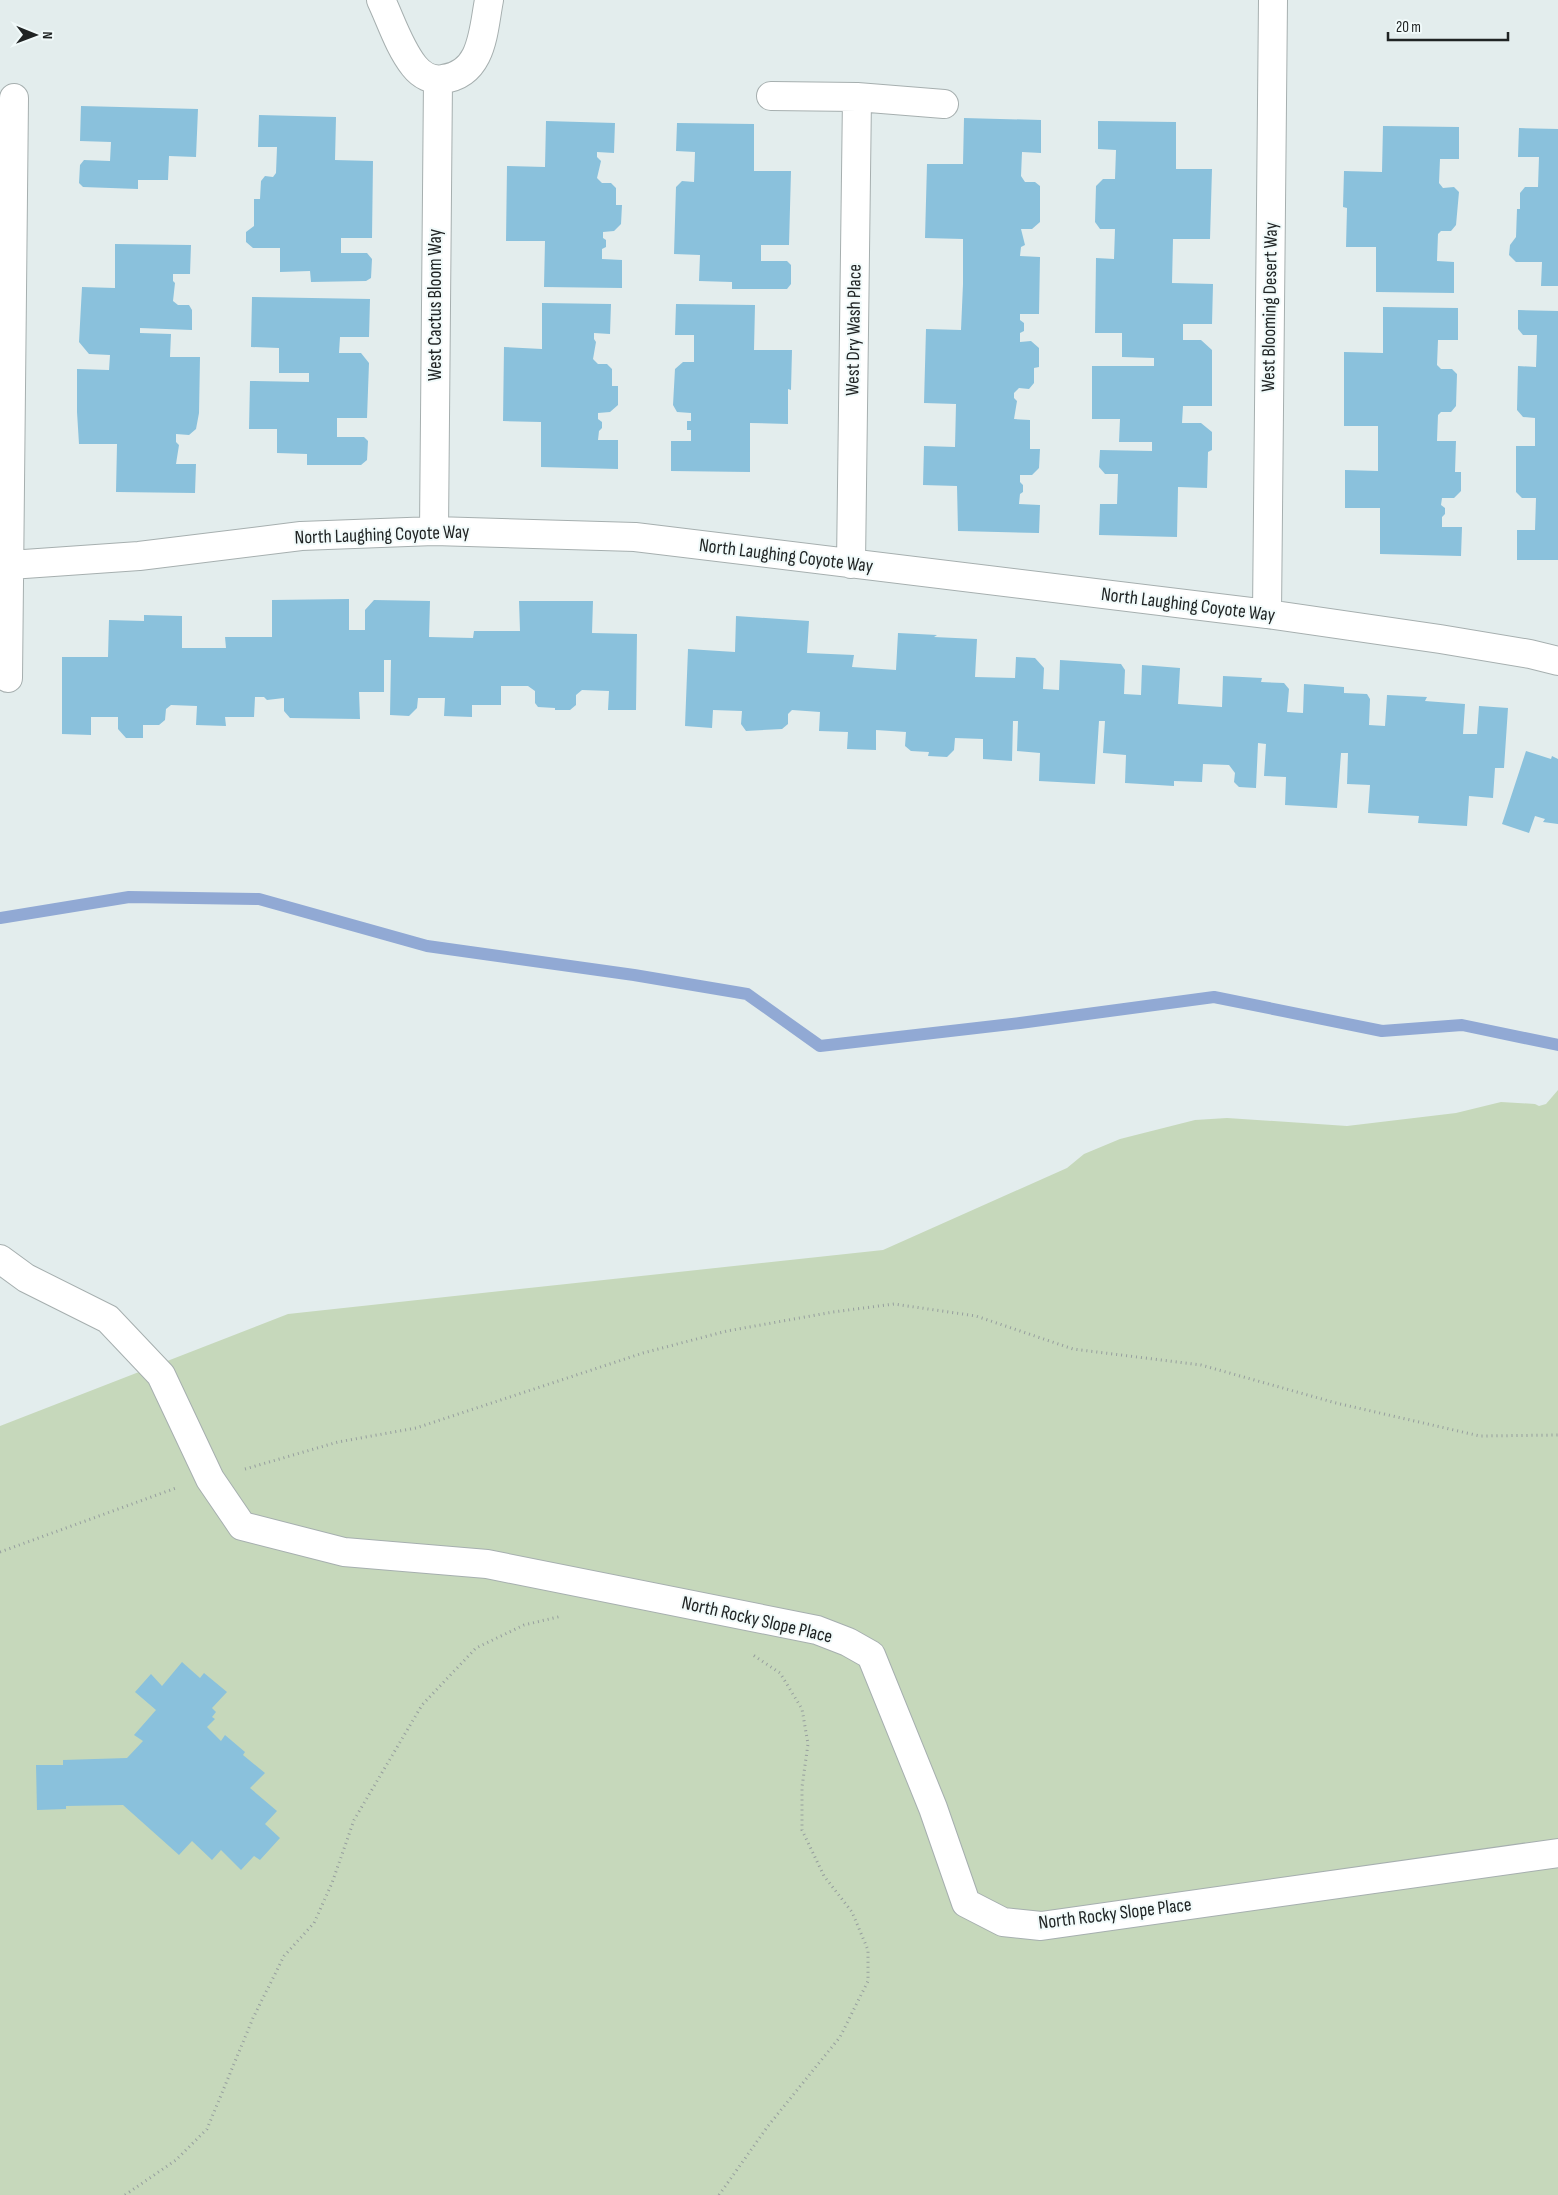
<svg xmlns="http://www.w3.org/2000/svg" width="1558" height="2195" font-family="'Sofia Sans Condensed',sans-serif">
<rect width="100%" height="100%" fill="#e3eded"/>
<!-- green -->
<path fill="#c6d8bb" d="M1558,1090v1105h-1558v-769l288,-112 595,-64 184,-82 17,-14 36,-15 75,-19 32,-2 120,8 109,-13 45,-11 34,2 4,2 7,-2z"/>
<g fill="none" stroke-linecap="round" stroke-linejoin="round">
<!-- stream -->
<path stroke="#91a9d4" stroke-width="12" d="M0,918l129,-21 130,2 168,47 207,29 113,19 73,52 200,-23 194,-26 168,34 80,-6 96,20"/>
</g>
<!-- building -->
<path fill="#8ac1dc" d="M81,106l117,3 -2,48 -27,-1 -1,24h-30v9l-55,-2 -4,-4 1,-18 4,-5 26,1 1,-19 -31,-1z
M259,115l77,2 -1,43 38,1 -1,77h-31v15h26l5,6 -1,19 -5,3 -55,1 -1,-11 -30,1v-24h-27l-7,-6v-10l8,-6v-27h6l1,-18 4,-5 8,1 3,-4 1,-26h-19z
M964,118l77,2v33l-19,-1 -1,24 4,6h10l5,4v36l-8,7h-11l4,16 -4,2 -1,9 20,1 -1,57h-19v6l4,3v8l-4,2v9l11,-1 8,7v19l-5,1v15l-5,6 -10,-1 -5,5v5l3,3 -3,18 16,1v29h10l-1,19 -7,7h-12v7l3,3v7l-3,2 -1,10 21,1 -1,28 -81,-2 -1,-45 -34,-1 1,-39 31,1 1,-43 -32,-1 2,-74 35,1 2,-46v-45l-38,-1 2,-74h36z
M546,121l69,2 -1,30 -17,-1v5l4,4 -4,17 5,5h9l5,5v17h6l-1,19 -7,7 -11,1v6l3,2v7l-4,2v10l20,1v28l-78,-1 1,-46h-39l1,-75 38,1z
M1098,121l78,1v47h36l-2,70h-37l-1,44 41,1 -1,40h-29v16h18l11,10v56h-29l-1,17h19l11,9v18l-4,2 -1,36 -29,-1 -1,50 -78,-2 1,-31h17l1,-30h-13l-6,-7 1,-17 52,1v-9h-33l1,-23h-28v-53h62v-8l-32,-1v-24h-27l1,-75 18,1 1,-30h-15l-5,-7 1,-36 7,-7h12l1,-29 -18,-1z
M677,123l77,1v47h37l-2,74h-28v16h26l4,4v19l-4,5h-55v-7l-33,-1 1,-26 -26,-1 2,-67 6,-6 12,1 1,-30 -19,-1z
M1383,126l76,1v32h-19l-1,24 4,5 11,-1 5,5 -3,33 -5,6h-10l-3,3 -1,27 17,1v31l-78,-1v-45h-30l1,-39 -4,-1 1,-36 38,1z
M1519,128l39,1v157h-17l1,-24h-26l-7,-7 1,-10 6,-8 1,-28h3v-16l5,-6h13l1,-30h-21z
M115,244l76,1 -1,29h-17v7l2,2 -2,18 5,4h11l3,5v20l-52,-2v5l31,1 -1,23h30l-1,56 -3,16 -7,6 -13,-1v8l3,3 -3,19h20l-1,29 -79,-1 1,-48h-38l-2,-32v-43l32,1 1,-15 -21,-1 -10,-12 3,-55 33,1z
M252,297l118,2 -1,38h-29l-1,16h22l8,10 -2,55h-30v19h27l4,4 -1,19 -6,5h-54v-11l-30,-1v-24h-28l1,-48 59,1v-9h-30v-25l-28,-1z
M542,303l69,1 -1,30 -16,-1v6l2,3 -3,17 5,5h9l5,5v17h6v19l-8,7 -12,1v6l4,3v6l-3,3 -1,9h20v29l-77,-2v-45l-38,-1 1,-74 38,2z
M676,304l79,1 -1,45h38l-1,40 -3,-1v35l-38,-1v49l-79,-1v-30h20v-11h-4v-9h4v-8l-14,-1 -4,-7 2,-36 8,-7h11v-27h-19z
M1383,307l75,1v32h-20l-1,25 4,4h11l5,5 -1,32 -5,6h-10l-3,3 -1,26h19l-1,31h6v19l-7,7h-12l-1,7 4,3v6l-3,3v10h20l-1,29 -81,-2v-46h-35v-38l33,1v-45h-34v-74l39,1z
M1518,310l40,1v249h-41v-30h18l1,-32h-14l-6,-6v-46h19v-28l-12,-1 -6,-7 1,-44 18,1 1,-32h-14l-5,-6z
M349,599v31h16v-20l9,-10 56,1 -1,36 44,1 1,-7h46l-1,-30h74l-1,32 45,1 -1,76h-28l1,-19 -27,-1 -6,5v10l-6,5h-15v-2l-17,-1 -3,-4v-12l-7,-5h-27v19h-29v12l-28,-1 1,-18h-27l-1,10 -8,8 -19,-1 1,-55h-7v32h-25l1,27 -70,-1 -6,-7v-13l-17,2 -3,-3h-9l-1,20h-29l1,9 -30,-1 1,-19 -26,-1 -5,4 -1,11 -6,5h-16v13h-17l-8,-9v-12h-27v18l-29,-1v-77h46l1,-37 35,1v-6l38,1v32h44l-1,-11h47v-37z
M736,616l73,5 -2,32 47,2 -2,12 44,3 2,-37 39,2 -3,2 43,2 -2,38 40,1 1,-21 19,1 9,10 -1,21 16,1 1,-30 61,4 4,6 -1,24 17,1 1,-30 38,3 -2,36 44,3 1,-31 39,2 -1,4 23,1 5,6 -2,23 16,1 1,-29 40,3v6l23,1 3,5 -1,26 16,1 2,-31 40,2 -2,4 40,3 -2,30h14l2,-28 29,2 -4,60h-9l-2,30 -24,-2 -2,30 -49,-3 1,-7 -51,-3 2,-28 -23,-1 1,-31h-7l-4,55 -52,-3 1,-28 -22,-1 2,-32 -8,-1 -2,45 -17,-1 -5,-5 1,-9 -6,-8 -26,-1 -1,18 -28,-1v5l-49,-3 1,-28 -23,-2 2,-32h-6l-4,63 -56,-3 1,-28 -23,-2 1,-30h-5l-1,40 -29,-2v-20l-28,-1 -1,12 -7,7 -19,-1 1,-4 -18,-1 -6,-5 1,-14 -30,-2v20l-29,-1 1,-17 -29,-1 1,-19 -28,-2 -4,4v10l-6,5 -36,2 -5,-7 1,-13 -29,-1 -1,18 -27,-2 3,-77 47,3z
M1526,751l25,8 1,-3 6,3v65l-15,-2 2,-3 -10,-3 -6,17 -27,-9z
M182,1662l18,16 4,-5 23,19 -15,16 4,4 -4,5 3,2 -8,8 14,14 4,-6 20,17 -2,3 22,18 -15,15 27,23 -12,13 15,14 -20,22 -6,-4 -13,14 -20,-20 -9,10 -20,-19 -13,14 -56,-50 -57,1v3l-29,1 -1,-45h27v-5l64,-2 16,-17 -9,-6 22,-25 -21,-18 16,-18 11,12z"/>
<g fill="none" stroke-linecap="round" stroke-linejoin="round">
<defs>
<path id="street" d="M381,0c10,21 18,47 33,66 7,9 18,15 29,13 40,-5 40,-48 46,-79
M771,96l86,1 87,7
M434,531l4,-451
M851,564l6,-467
M10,565l129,-9 162,-20 133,-5 201,6 632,77 173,25 90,15 28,7
M1267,614l6,-614
M8,678l6,-580
M0,1259l26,19 82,41 53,56 49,104 32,47 102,26 143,12 330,66 31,12 23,13 62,153 33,95 37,19 38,4 517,-73"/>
</defs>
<!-- street casing -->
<use href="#street" stroke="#a6afaf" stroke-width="30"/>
<!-- path -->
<path stroke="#969e9e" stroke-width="3" stroke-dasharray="1 4" stroke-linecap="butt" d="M245,1469l93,-27 78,-14 227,-75 84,-22 106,-19 61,-8 82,12 97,33 128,16 135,38 144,33 78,-1
M0,1552l176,-64
M125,2195l51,-35 31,-31 46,-111 31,-62 30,-33 18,-40 22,-63 68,-115 54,-57 48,-23 38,-9
M719,2195l49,-69 72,-89 28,-56v-31l-16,-38 -28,-36 -22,-46v-43l6,-43 -6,-35 -22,-36 -27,-18"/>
<!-- street -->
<use href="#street" stroke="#fff" stroke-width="28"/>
</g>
<g text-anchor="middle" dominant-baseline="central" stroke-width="4" stroke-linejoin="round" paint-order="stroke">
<!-- street labels -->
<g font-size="19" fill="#202424" stroke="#f1fafa">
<text transform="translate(435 305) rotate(-90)">West Cactus Bloom Way</text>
<text transform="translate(1270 307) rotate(-89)">West Blooming Desert Way</text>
<text transform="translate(854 330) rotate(-89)">West Dry Wash Place</text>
<text transform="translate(382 535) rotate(-2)">North Laughing Coyote Way</text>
<text transform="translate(786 556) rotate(7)">North Laughing Coyote Way</text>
<text transform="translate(1188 605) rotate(7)">North Laughing Coyote Way</text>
<text transform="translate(757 1620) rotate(13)">North Rocky Slope Place</text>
<text transform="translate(1115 1914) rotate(-7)">North Rocky Slope Place</text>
</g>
</g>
<!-- north arrow -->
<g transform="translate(35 35) rotate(91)" stroke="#f1fafa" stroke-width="4" paint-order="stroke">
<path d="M0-4L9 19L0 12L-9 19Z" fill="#202424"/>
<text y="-8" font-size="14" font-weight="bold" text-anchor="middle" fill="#202424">N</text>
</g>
<!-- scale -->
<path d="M1388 32v8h120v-8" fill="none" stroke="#202424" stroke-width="2.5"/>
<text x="1396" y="32" font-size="15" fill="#202424" stroke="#f1fafa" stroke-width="4" paint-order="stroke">20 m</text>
</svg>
